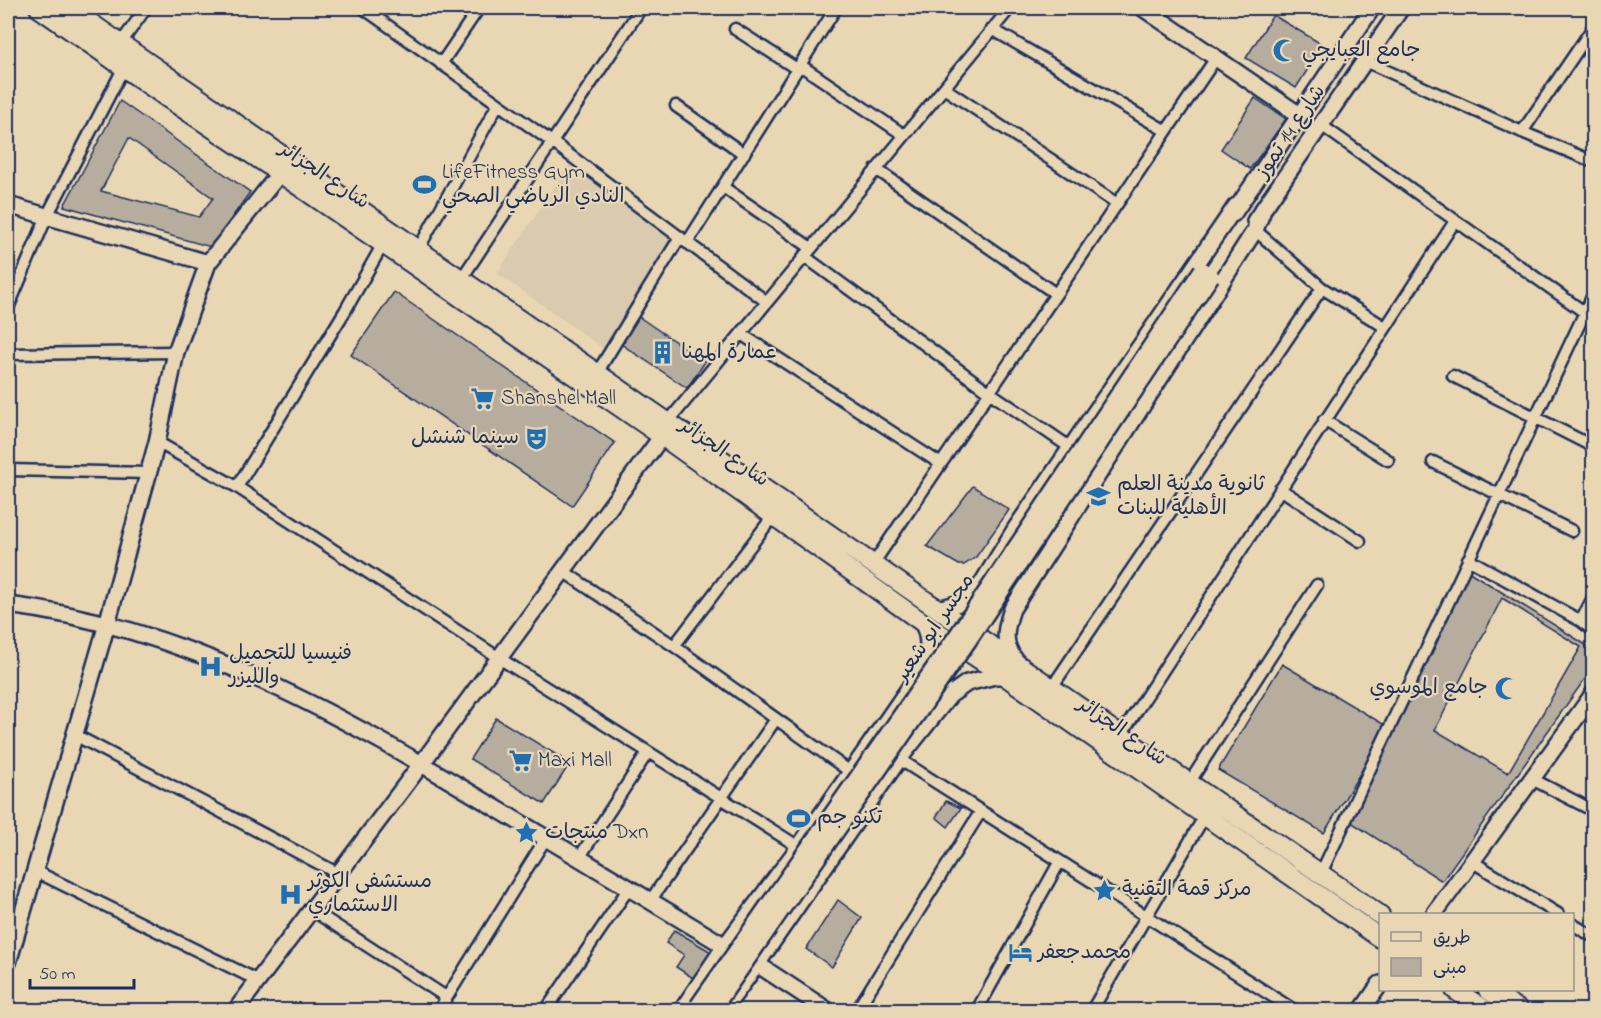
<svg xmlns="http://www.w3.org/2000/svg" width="1601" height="1018" font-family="'Indie Flower','Playpen Sans Arabic',sans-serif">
<rect width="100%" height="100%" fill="#e9d7b4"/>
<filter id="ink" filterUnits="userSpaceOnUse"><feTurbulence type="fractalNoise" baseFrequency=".0167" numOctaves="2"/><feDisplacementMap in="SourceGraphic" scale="12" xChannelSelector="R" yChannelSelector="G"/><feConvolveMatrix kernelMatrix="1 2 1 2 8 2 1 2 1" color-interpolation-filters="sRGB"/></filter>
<g filter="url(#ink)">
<!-- built -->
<path fill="#dacaae" d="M569,165l102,75 -67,109 -107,-76z"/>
<!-- building -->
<path fill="#b6ad9f" stroke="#1b2f5e" stroke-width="1.5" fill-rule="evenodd" d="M1273,15l50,30 -27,43 -50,-30z
M1255,98l31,21 -36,50 -29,-20z
M120,101l130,91 -39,55 -147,-41zM129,138l84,60 -14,19 -98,-26z
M394,292l221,151 -43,63 -221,-151z
M639,317l66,45 -18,26 -66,-44z
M973,486l36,24 -33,47 -12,8h-5l-32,-19z
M1468,571l126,79v16l-152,215 -91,-59z
M1502,598l79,49 -73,126 -73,-43z
M1282,664l106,63 -64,106 -106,-63z
M496,718l74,45 -26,41 -74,-45z
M946,801l15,7 -13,19 -12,-10z
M838,900l24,18 -30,49 -26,-18z
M674,930l39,23 -17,27 -20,-13 8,-12 -18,-12z"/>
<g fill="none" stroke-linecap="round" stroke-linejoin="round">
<defs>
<path id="street" d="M363,8l189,134 215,160
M735,29l62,40
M992,29l174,102
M121,43l25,-35
M1365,61l157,71 72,30
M441,64l38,-56
M800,65l104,70
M944,88l173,116
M676,106l68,48
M1321,125l273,194
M1522,132l72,-106
M876,169l180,125
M723,187l88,61
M1255,230l67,58 63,39
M687,243l149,-235
M419,248l79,-144
M804,256l185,136 82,56
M462,278l179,-270
M8,308l39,-92 77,-149
M741,334l200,130
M8,354l168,-2
M597,373l83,-136
M1453,376l141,71
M1324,420l64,40
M668,422l342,-414
M157,442l80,45 262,171 300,189
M1433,462l139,69
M8,470l141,3
M237,487l108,-176 38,-67
M1280,489l80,52
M1468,559l113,62 13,10
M873,564l343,-506
M563,571l111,75 178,127
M1581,621l13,-25
M674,646l100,-131
M1052,687l270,-399
M75,735l264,139
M1121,735l334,-514
M899,759l395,251
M1532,779l62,32
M1189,783l128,-198
M579,858l69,-106
M1473,862l85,52
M35,871l224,110
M1321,873l273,-580
M650,901l126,-182
M312,910l134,87
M1572,924l22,13
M439,1010l107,-172
M546,1010l83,-122
M857,1010l124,-199
M977,1010l83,-149
M1092,1010l112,-193"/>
<path id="secondary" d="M1143,8l155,106
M8,205l200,58
M1233,214l139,-206
M1255,221l146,-213
M8,605c181,22 342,115 496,208 74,44 148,89 221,133
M935,607l7,1 17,-5 8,-4 14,-14 35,-57 220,-322
M1016,661c-14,-17 -11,-32 -4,-52l243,-379 7,-17
M1434,914l160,-221
M8,963l99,-339 50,-182 19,-90 32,-89 72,-90
M757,964l70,46
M236,1010l186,-247 240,-327
M682,1010l43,-64 74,-99 120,-173c10,-17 13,-34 3,-52
M723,1010l34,-46 142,-205 51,-64 17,-12 28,-7h10
M1362,1010l18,-26"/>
<path id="primary" d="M39,8l127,89 114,76 382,263 260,186 83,54 375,262
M69,8l1311,907
M1455,990l30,20
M1488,990l31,20"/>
</defs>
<!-- street casing -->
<use href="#street" stroke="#1b2f5e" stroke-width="15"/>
<!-- secondary casing -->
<use href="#secondary" stroke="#1b2f5e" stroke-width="20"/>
<!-- primary casing -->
<use href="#primary" stroke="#1b2f5e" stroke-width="22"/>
<!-- street -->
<use href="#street" stroke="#e9d7b4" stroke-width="10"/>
<!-- secondary -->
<use href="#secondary" stroke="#e9d7b4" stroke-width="15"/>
<!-- primary -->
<use href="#primary" stroke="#e9d7b4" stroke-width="18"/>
<defs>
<path id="secondary-bridge" d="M698,1006l260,-372 244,-364
M712,1010l256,-369 243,-365"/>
</defs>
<!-- secondary-bridge casing -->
<use href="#secondary-bridge" stroke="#1b2f5e" stroke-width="20" stroke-linecap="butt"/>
<!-- secondary-bridge -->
<use href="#secondary-bridge" stroke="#e9d7b4" stroke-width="15"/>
</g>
</g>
<!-- icons -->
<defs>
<symbol id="mosque-bare" viewBox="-9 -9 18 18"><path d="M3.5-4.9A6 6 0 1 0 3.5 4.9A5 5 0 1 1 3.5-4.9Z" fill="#1f6fb2" stroke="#e9d7b4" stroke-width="2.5" paint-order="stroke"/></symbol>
<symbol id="stadium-bare" viewBox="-9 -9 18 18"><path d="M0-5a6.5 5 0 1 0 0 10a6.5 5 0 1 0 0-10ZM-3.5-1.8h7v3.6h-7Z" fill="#1f6fb2" stroke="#e9d7b4" stroke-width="2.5" paint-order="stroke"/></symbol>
<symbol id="building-bare" viewBox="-9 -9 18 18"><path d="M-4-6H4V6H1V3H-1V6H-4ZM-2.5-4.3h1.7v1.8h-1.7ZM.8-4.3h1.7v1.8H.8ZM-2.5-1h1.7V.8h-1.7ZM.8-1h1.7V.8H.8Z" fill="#1f6fb2" stroke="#e9d7b4" stroke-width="2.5" paint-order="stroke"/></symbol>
<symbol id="supermarket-bare" viewBox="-9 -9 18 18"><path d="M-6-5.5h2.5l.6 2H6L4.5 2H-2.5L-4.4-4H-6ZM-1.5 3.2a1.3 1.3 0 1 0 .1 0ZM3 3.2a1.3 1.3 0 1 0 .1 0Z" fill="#1f6fb2" stroke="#e9d7b4" stroke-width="2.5" paint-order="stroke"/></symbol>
<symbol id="theatre-bare" viewBox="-9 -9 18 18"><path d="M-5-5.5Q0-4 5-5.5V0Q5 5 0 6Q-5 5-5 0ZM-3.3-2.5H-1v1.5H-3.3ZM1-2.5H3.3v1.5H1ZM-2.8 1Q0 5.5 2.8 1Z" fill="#1f6fb2" stroke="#e9d7b4" stroke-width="2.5" paint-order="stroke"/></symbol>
<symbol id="school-bare" viewBox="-9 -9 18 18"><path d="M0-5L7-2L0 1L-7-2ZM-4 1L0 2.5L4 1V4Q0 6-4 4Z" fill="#1f6fb2" stroke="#e9d7b4" stroke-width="2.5" paint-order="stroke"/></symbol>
<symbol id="hospital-bare" viewBox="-9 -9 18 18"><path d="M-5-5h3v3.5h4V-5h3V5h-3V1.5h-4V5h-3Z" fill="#1f6fb2" stroke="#e9d7b4" stroke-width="2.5" paint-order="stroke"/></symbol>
<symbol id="sight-bare" viewBox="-9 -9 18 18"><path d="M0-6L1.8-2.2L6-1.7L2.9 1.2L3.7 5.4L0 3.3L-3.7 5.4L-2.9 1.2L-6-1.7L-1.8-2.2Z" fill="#1f6fb2" stroke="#e9d7b4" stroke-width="2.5" paint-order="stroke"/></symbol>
<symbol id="hotel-bare" viewBox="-9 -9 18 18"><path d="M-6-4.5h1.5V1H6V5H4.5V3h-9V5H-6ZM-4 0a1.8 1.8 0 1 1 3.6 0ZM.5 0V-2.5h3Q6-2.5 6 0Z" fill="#1f6fb2" stroke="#e9d7b4" stroke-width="2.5" paint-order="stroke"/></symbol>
</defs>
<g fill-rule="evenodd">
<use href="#mosque-bare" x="1268" y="34" width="33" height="33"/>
<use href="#stadium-bare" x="408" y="168" width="33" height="33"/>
<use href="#building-bare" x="646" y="336" width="33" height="33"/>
<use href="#supermarket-bare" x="466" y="382" width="33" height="33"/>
<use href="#theatre-bare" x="520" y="422" width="33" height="33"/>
<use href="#school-bare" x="1082" y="480" width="33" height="33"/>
<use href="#hospital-bare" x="194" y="650" width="33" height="33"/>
<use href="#mosque-bare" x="1490" y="672" width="33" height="33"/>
<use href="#supermarket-bare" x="504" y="744" width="33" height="33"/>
<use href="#stadium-bare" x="782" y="802" width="33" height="33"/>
<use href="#sight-bare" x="510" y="816" width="33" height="33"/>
<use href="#sight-bare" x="1088" y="874" width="33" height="33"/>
<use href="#hospital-bare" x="274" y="878" width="33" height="33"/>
<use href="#hotel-bare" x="1004" y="936" width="33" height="33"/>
</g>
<g text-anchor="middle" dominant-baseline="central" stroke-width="4.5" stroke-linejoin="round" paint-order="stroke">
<!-- poi labels -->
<g font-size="21" fill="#1b2f5e" stroke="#e9d7b4" text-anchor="start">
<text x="1302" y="51">جامع العبايجي</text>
<text x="442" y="173">LifeFitness Gym<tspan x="442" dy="24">النادي الرياضي الصحي</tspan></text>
<text x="681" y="353">عمارة المهنا</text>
<text x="501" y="399">Shanshel Mall</text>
<text x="519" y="438" text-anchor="end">سينما شنشل</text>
<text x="1117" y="485">ثانوية مدينة العلم<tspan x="1117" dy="24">الأهلية للبنات</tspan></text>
<text x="229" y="654">فنيسيا للتجميل<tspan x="229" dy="24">والليزر</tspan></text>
<text x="1488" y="688" text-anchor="end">جامع الموسوي</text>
<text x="538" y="761">Maxi Mall</text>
<text x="817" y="818">تكنو جم</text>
<text x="545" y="833">منتجات Dxn</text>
<text x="308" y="882">مستشفى الكوثر<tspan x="308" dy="24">الاستثماري</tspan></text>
<text x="1122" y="890">مركز قمة التقنية</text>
<text x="1038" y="953">محمدجعفر</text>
</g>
<!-- street labels -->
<g font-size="21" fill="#1b2f5e" stroke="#e9d7b4">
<text transform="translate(1291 132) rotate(-56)">شارع 14 تموز</text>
<text transform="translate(324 176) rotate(34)">شارع الجزائر</text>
<text transform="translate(724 453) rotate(35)">شارع الجزائر</text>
<text transform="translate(935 628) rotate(-56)">مجسر ابو شعير</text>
<text transform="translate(1122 732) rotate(35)">شارع الجزائر</text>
</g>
</g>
<!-- margin -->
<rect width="1601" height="1018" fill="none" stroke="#e9d7b4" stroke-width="30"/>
<rect x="15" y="15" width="1571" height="988" fill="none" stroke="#1b2f5e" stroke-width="2" filter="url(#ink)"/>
<!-- legend -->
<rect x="1379" y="913" width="195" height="78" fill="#e9d7b4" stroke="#979492" stroke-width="1.5"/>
<rect x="1391" y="932" width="30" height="9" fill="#e9d7b4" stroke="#979492" stroke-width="1.5"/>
<text x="1433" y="943" font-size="18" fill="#1b2f5e">طريق</text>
<rect x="1391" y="958" width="30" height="18" fill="#b6ad9f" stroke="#979492" stroke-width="1.5"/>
<text x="1433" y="973" font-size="18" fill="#1b2f5e">مبنى</text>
<!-- scale -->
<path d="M30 979v9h104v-9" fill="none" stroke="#1b2f5e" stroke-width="3"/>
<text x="39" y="979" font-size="18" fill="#1b2f5e" stroke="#e9d7b4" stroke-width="4.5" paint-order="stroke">50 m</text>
</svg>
